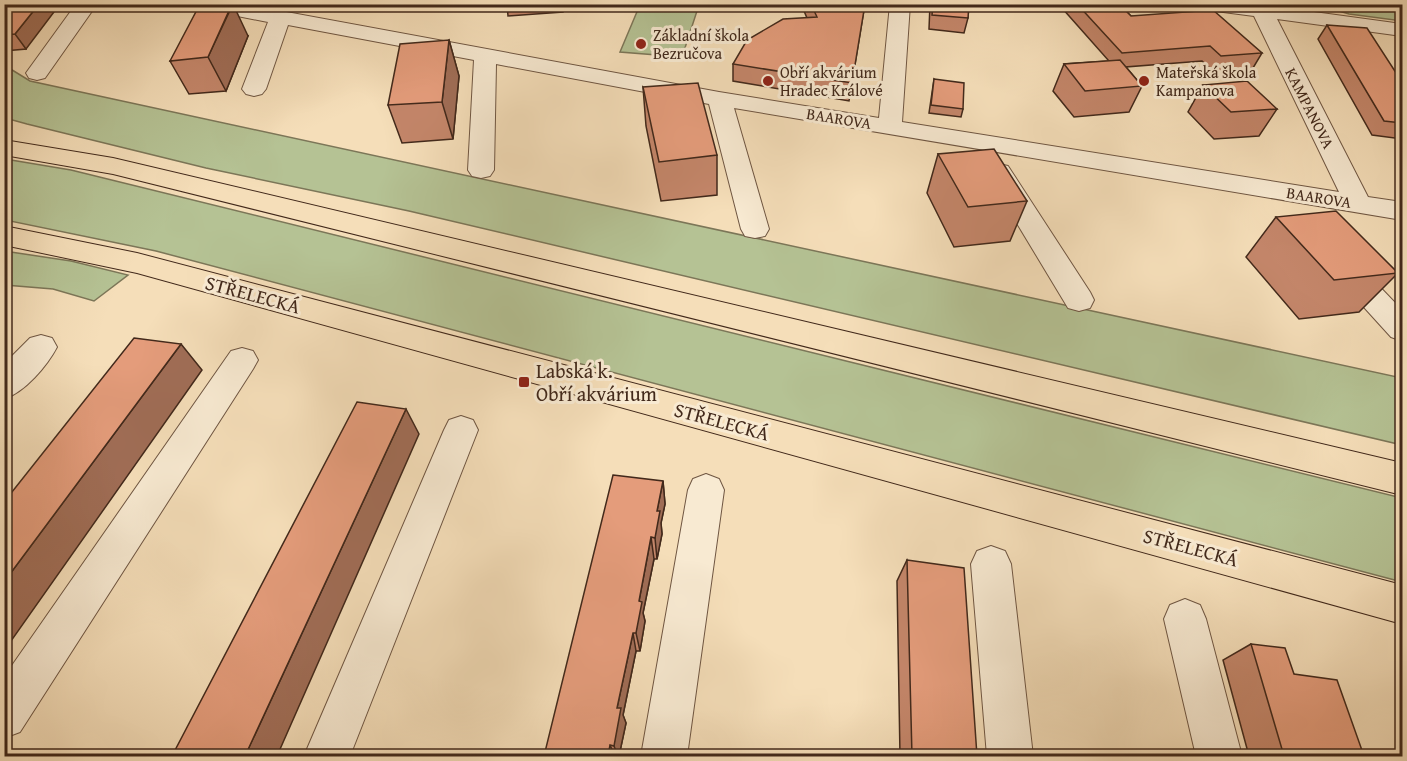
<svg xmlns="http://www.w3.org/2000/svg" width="1407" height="761" font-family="'Gentium Book Plus',serif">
<rect width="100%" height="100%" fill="#f5deb9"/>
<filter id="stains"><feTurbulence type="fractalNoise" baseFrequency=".00333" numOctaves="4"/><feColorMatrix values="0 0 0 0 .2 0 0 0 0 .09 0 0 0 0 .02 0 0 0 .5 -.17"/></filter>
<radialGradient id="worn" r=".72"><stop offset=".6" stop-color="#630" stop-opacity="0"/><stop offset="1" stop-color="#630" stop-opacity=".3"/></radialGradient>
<!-- green -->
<path fill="#b5c294" stroke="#7c7658" stroke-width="1.5" d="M1319,5h83v16l-53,-7z
M639,7l58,4 -15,46 -62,-5z
M4,65l26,16 1372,297v67l-993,-234 -203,-43 -179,-44 -22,-6z
M5,159l66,11 1331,328v84l-1246,-331 -151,-31z
M4,251l67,10 57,14 -34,26 -41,-12 -48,-4z"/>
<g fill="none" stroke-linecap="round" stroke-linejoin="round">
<defs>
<path id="minor" d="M76,4h21l-52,74 -8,2 -8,-2 -3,-5z
M197,4h46l476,88 160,26 11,-114h20l-8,118 437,70 -85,-176 -46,-6 -7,-2 -3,-4 64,1 140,19v12l-125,-17 91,178 34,5v18l-668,-112 35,121 -4,7 -10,2 -10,-2 -4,-7 -32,-125 -213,-40 -2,106 -4,6 -9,2 -9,-2 -4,-6 6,-110 -186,-35 -22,64 -4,5 -8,2 -8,-2 -4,-5 26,-67 -61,-12 -7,-2z
M999,164l9,2 82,126 4,8 -4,8 -11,3 -11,-3 -82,-136 4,-6z
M1342,255l10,3 50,52v31l-11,-4 -59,-65 -5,-7 5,-7z
M41,335l11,3 5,9c-10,19 -32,45 -53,52v-35l26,-26z
M242,348l11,3 5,9 -5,9 -233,363 -16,6v-61l227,-326z
M461,416l12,4 5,10 -128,326h-46l140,-326 5,-10z
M706,474l13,5 5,11 -37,266h-46l47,-266 5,-11z
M991,546l14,5 6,13 22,192h-46l-16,-192 6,-13z
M1185,599l15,6 6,14 36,137h-46l-32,-137 6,-14z"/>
<path id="major" d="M4,140l109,18 1289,305v32l-1289,-321 -109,-19z
M4,226l133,27 1265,332v39l-1265,-351 -133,-28z"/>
</defs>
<!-- minor casing -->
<use href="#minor" stroke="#6f5642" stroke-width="2"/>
<!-- major casing -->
<use href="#major" stroke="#42291b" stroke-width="2"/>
<!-- minor -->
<use href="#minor" fill="#f8ead2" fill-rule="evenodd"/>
<!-- major -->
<use href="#major" fill="#f5deb9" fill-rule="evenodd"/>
</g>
<!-- wall -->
<path fill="#c4866a" stroke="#42291b" stroke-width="1.5" d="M507,4h56v8l-55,4z
M801,4h64l-16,97 -116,-20v-17l74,-46z
M930,4h39l-1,14 -4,15 -35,-4z
M1063,4h56l12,12 131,37 -9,15 -40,3 -11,-10 -76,6 16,19 -13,26 -55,5 -21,-26 11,-27 45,-3 -47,-53z
M4,7l22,42 -22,2z
M1327,25l75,57v57l-30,-4 -54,-96z
M248,36l-22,55 -37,3 -19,-33z
M449,40l10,36 -6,63 -51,4 -14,-38z
M934,79l29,30 -2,8 -32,-4z
M1203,85l74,24 -18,27 -45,3 -26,-27z
M643,87l74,68v40l-56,6 -15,-75z
M938,154l89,47 -17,40 -56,6 -27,-54z
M1276,217l122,56 -39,39 -60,7 -53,-62z
M663,481l2,23 -4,19 1,11 -5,25h-3l-11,54 2,8 -5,30h-4l-13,64 3,8 -7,33h-75z
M907,560l70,196h-77l-3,-175z
M1251,644l43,30 70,82h-115l-26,-96z"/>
<!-- shaded-wall -->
<path fill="#a06d56" stroke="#42291b" stroke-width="1.5" d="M39,4h21l-34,45 -11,-15z
M233,4l15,32 -22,55 -18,-34z
M449,40l10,36 -6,63 -11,-37z
M181,344l21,26 -198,281v-69z
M406,409l13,25 -142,322h-32z
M663,481l2,23 -4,19 1,11 -5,25 -2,-21 2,-27z
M651,537l3,22 -11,54 2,8 -5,30 -4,-18 3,-32z
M633,633l3,18 -13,64 3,8 -7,33h-1l-4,-10 3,-38z
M610,745l5,11h-7z"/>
<!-- building -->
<path fill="#e49c7b" stroke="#42291b" stroke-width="1.5" d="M7,4h32l-24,30 -11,1v-28z
M232,4l-24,53 -38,4 29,-55z
M507,4h55v1l-56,4z
M811,4h54l-13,79 -119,-19 14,-24 36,-21 34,-2z
M933,4h36l-1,14 -36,-3z
M1077,4h42l12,12 82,-6 49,43 -41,3 -11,-10 -88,7z
M1327,25l40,3 35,54v41l-18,-2z
M449,40l-7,62 -54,3 12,-61z
M1120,60l22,26 -57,5 -21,-27z
M934,79l30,4 -1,26 -32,-4z
M1247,81l30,28 -46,3 -28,-27z
M698,83l19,72 -58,7 -16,-75z
M994,149l33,52 -59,6 -30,-53z
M1336,211l62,62 -64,7 -58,-63z
M134,338l47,6 -177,238v-80z
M357,402l49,7 -161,347h-73z
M613,475l50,6 -6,30h3l-5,27 -4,-1 -12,64 3,1 -6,31h-3l-16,75h4l-7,38 -4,-1 -2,11h-64z
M907,560l57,8 13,188h-65z
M1251,644l34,4 9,26 43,6 27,76h-80z"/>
<!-- markers -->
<g fill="#8f2418" stroke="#f8ead2" stroke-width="2">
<circle cx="641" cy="44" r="6"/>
<circle cx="768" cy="81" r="6"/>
<circle cx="1144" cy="81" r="6"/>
<rect x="518" y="376" width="12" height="12" rx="3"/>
</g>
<g text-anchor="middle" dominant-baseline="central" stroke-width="6" stroke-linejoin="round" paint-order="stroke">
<!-- far-poi labels -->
<g font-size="16" fill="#42291b" stroke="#f8ead2" text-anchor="start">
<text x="653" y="35">Základní škola<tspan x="653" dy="18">Bezručova</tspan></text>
<text x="780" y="72">Obří akvárium<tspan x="780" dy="18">Hradec Králové</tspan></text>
<text x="1156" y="72">Mateřská škola<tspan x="1156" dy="18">Kampanova</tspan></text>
</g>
<!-- far-street labels -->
<g font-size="16" fill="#42291b" stroke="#f8ead2">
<text transform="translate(1310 108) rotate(63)">KAMPANOVA</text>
<text transform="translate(839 118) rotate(9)">BAAROVA</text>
<text transform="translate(1319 197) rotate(9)">BAAROVA</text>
</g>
<!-- street labels -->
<g font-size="20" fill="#42291b" stroke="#f8ead2">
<text transform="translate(253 294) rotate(15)">STŘELECKÁ</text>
<text transform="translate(722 421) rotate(15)">STŘELECKÁ</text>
<text transform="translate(1191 547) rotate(15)">STŘELECKÁ</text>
</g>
<!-- poi labels -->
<g font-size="20" fill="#42291b" stroke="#f8ead2" text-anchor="start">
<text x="536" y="370">Labská k.<tspan x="536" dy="23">Obří akvárium</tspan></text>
</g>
</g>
<!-- margin -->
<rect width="1407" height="761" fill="none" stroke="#f5deb9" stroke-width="24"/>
<rect x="6" y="6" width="1395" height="749" fill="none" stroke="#42291b" stroke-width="3"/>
<rect x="12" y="12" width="1383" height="737" fill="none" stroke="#42291b" stroke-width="1.5"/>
<rect width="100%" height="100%" filter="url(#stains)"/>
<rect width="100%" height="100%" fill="url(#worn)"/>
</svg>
